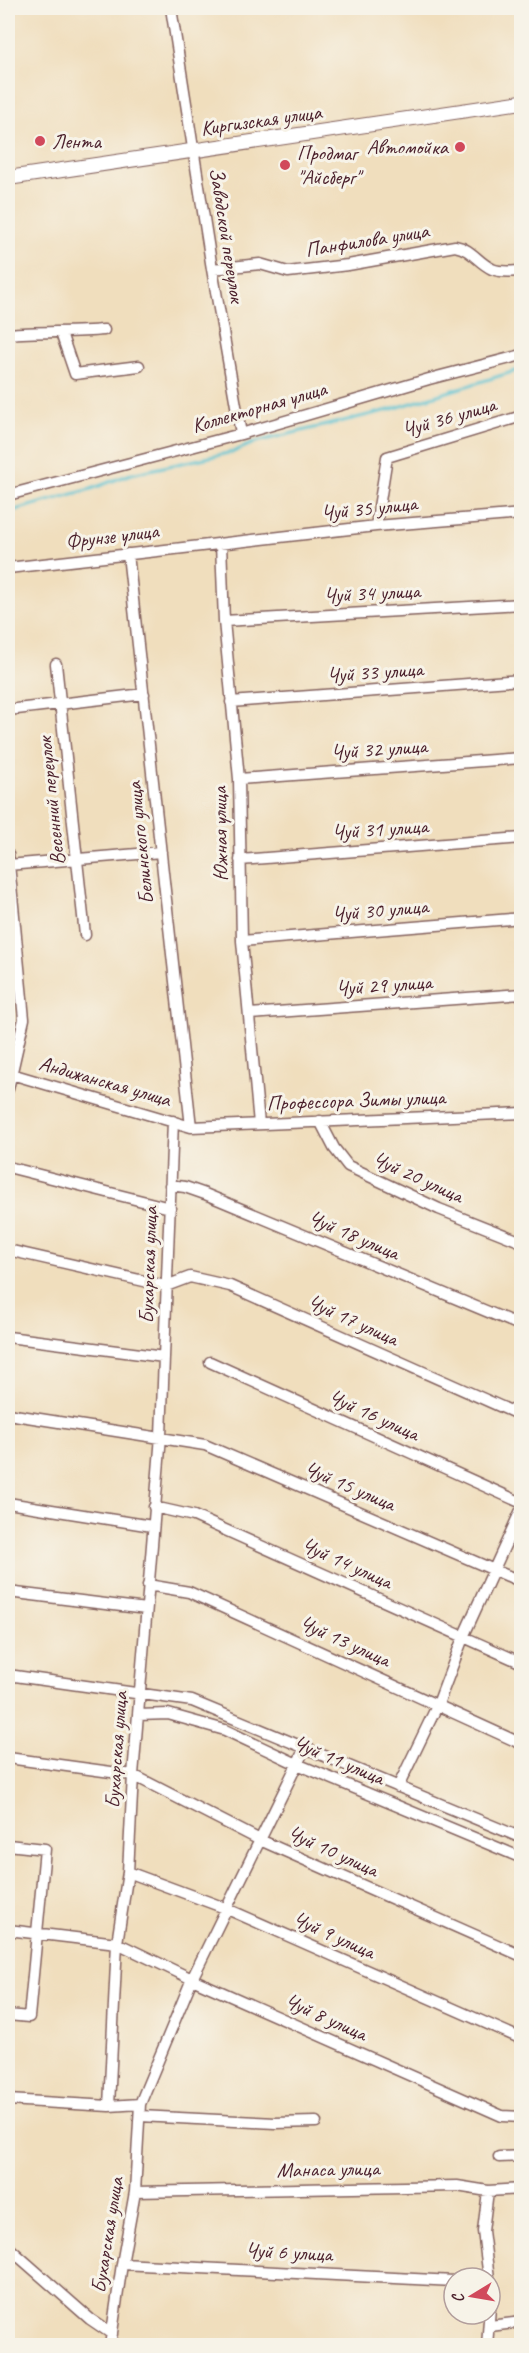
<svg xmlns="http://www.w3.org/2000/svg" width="529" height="2353" font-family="Caveat,sans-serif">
<rect width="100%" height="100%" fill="#f7f3e8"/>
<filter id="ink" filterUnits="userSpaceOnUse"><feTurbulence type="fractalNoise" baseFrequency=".0167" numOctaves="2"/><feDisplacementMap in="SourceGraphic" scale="12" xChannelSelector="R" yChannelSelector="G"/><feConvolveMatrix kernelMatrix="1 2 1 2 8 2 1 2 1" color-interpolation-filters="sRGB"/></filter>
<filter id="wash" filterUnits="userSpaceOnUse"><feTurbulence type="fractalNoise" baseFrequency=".008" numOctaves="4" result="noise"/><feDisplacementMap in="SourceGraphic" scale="24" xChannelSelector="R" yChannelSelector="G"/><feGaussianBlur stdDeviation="1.35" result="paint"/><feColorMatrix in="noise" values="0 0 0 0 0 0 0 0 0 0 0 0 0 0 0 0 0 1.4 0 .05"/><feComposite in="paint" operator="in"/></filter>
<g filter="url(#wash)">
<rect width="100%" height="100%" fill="#f0debd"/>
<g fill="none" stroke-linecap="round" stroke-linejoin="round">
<!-- stream -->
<path stroke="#57c2d1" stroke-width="3" d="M8,512l83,-23 40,-15 102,-22 23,-10 133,-32 133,-41"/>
</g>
</g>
<g filter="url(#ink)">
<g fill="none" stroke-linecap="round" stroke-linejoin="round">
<defs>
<path id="street" d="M171,8l41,261 29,165
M212,269l48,-5 28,8 60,-7 107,-19c17,3 22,16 37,23 8,4 21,2 30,2
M61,333l14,41 64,-8
M8,334c32,-3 64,-1 96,-4
M8,495l233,-61 188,-55 93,-24
M376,526l11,-69 135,-41
M221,544l3,77 15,158 3,162 17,183
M128,554l63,573
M8,568l368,-42 146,-12
M224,621l298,-17
M56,664l29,271
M231,702l291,-22
M8,710l136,-16
M239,779l283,-21
M8,854l16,165 -16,70
M240,860l282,-22
M8,865l153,-13
M242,941l280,-23
M250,1014l272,-20
M8,1073l183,54 331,-14
M320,1121l14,27 14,18 91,43 83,33
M8,1167l162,41
M170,1185l15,2 20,7 317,132
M8,1250l158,36 24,-9 40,9 292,130
M8,1337l156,20
M210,1362l312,141
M8,1414l197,31 317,137
M8,1503l144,23
M154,1507l40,9 328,147
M148,1585l41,7 333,152
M8,1592l138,17
M8,1675l184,26 330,137
M138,1715l30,-1 57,16 72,34 225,94
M8,1758l125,17 127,65 262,116
M398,1787l40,-83 26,-69 58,-127
M8,1845l37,4 -16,168 -21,-2
M128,1872l97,36 297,131
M8,1930l109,13 75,36 310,137 20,1
M8,2100l101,6 31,-2 -5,88 -13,72 -12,82
M140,2104l52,-125 113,-231
M109,2106l8,-163 11,-71 5,-97 28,-339 12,-315
M140,2116l135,7 41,-1
M499,2157l23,-1
M488,2191l-5,40 6,47
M135,2192l322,-6 31,5 34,-2
M8,2247l82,72 22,15
M122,2264l332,17
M490,2326l32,-4
M487,2346l3,-39"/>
<path id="secondary" d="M8,178l514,-76"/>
</defs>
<!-- street casing -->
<use href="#street" stroke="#84625e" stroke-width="13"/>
<!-- secondary casing -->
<use href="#secondary" stroke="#84625e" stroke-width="16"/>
<!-- street -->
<use href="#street" stroke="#fff" stroke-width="10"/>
<!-- secondary -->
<use href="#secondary" stroke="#fff" stroke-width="14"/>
</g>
</g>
<!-- markers -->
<g fill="#d1495b" stroke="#f7f3e8" stroke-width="2">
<circle cx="40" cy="141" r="6"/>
<circle cx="460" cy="147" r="6"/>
<circle cx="285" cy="165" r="6"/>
</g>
<g text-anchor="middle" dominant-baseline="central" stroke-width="6" stroke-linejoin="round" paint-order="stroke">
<!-- street labels -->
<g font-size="21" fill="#4a1f2b" stroke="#f7f3e8">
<text transform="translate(261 120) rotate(-8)">Киргизская улица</text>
<text transform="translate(227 235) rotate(81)">Заводской переулок</text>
<text transform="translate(367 240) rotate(-9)">Панфилова улица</text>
<text transform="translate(259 407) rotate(-16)">Коллекторная улица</text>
<text transform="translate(449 417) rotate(-16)">Чуй 36 улица</text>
<text transform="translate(369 508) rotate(-6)">Чуй 35 улица</text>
<text transform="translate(112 536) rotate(-7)">Фрунзе улица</text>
<text transform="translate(372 593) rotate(-3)">Чуй 34 улица</text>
<text transform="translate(375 672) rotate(-4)">Чуй 33 улица</text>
<text transform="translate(379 749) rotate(-4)">Чуй 32 улица</text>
<text transform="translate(51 801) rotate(-96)">Весенний переулок</text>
<text transform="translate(380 829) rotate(-4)">Чуй 31 улица</text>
<text transform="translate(220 834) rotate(-91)">Южная улица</text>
<text transform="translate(140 843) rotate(-96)">Белинского улица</text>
<text transform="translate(380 910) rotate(-5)">Чуй 30 улица</text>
<text transform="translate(384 985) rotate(-4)">Чуй 29 улица</text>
<text transform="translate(105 1081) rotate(16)">Андижанская улица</text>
<text transform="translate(356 1100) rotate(-2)">Профессора Зимы улица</text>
<text transform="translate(418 1177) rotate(24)">Чуй 20 улица</text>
<text transform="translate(354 1235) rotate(23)">Чуй 18 улица</text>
<text transform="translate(148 1265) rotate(-88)">Бухарская улица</text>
<text transform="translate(353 1320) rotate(24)">Чуй 17 улица</text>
<text transform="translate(374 1415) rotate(24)">Чуй 16 улица</text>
<text transform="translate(350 1486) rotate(23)">Чуй 15 улица</text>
<text transform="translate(347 1563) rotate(24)">Чуй 14 улица</text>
<text transform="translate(345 1641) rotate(24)">Чуй 13 улица</text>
<text transform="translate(116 1750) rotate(-86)">Бухарская улица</text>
<text transform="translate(339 1760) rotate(23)">Чуй 11 улица</text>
<text transform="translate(333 1851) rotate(24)">Чуй 10 улица</text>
<text transform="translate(334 1935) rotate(24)">Чуй 9 улица</text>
<text transform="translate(326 2017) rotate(24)">Чуй 8 улица</text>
<text transform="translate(328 2169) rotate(-1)">Манаса улица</text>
<text transform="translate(107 2235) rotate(-81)">Бухарская улица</text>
<text transform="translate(289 2252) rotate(3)">Чуй 6 улица</text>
</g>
<!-- poi labels -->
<g font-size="21" fill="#4a1f2b" stroke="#f7f3e8" text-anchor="start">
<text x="52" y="141">Лента</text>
<text x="448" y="147" text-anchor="end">Автомойка</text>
<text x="297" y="153">Продмаг<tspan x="297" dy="24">"Айсберг"</tspan></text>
</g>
</g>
<!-- margin -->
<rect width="529" height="2353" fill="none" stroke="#f7f3e8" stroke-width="30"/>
<!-- north arrow -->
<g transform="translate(472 2296) rotate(259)"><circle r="28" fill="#f7f3e8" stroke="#b29e9c" stroke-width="1.5"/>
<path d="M0-4.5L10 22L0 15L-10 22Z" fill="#d1495b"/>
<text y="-9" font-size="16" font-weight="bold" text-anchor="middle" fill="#4a1f2b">С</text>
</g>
</svg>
